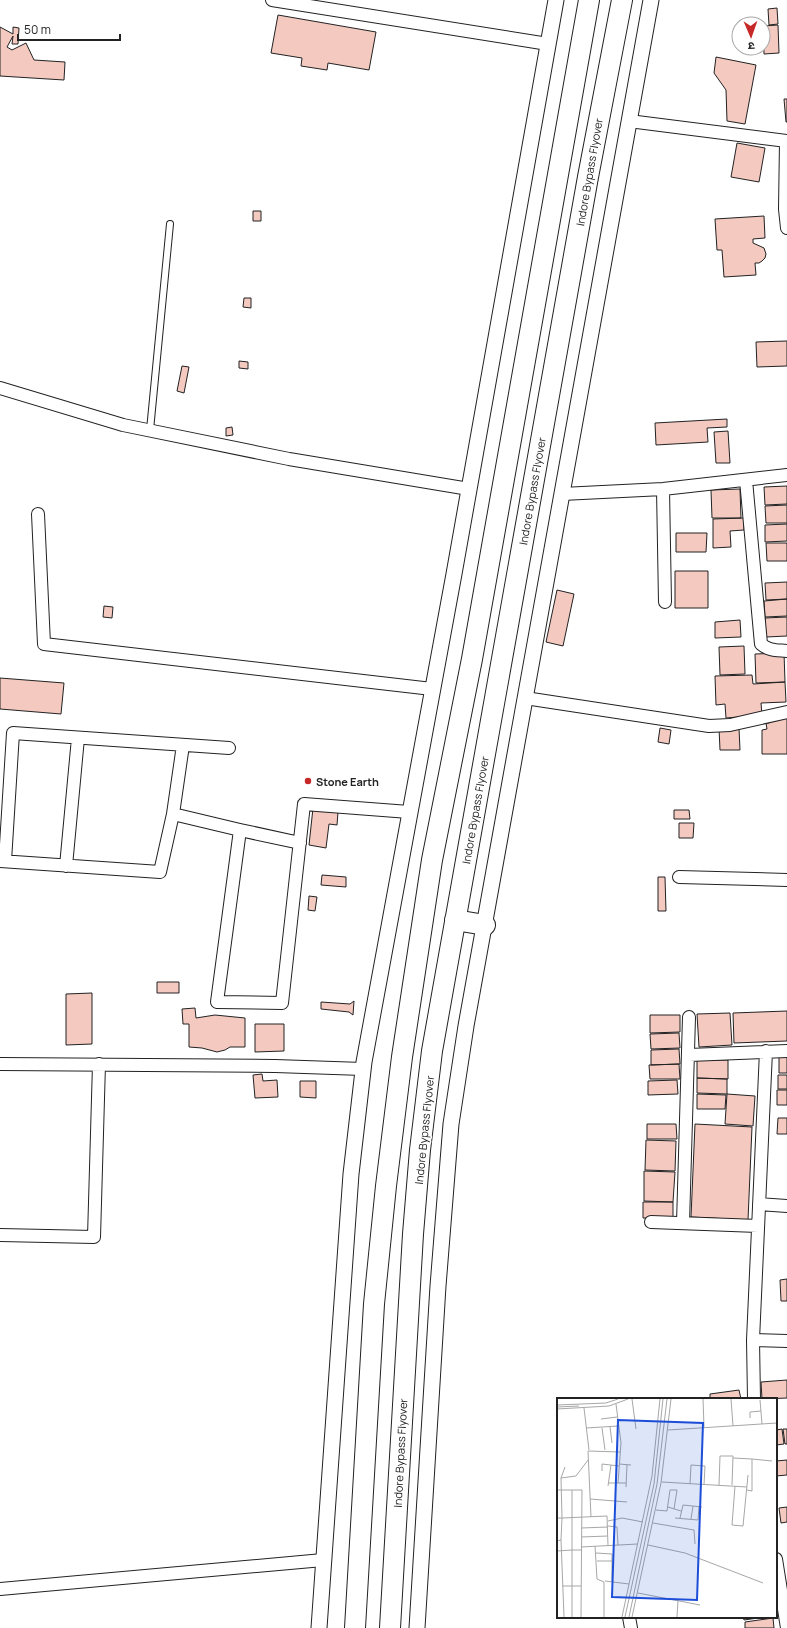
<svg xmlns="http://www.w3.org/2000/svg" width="787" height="1628" font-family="Manrope,'Noto Sans Devanagari',sans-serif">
<rect width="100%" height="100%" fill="#fff"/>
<!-- building -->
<path fill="#f3c9c0" stroke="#222" d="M777,8l1,16 -9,1 -1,-16z
M278,15l98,17 -7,38 -41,-7 -1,7 -26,-4 1,-8 -31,-5z
M778,25l1,28 -15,1 -1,-28z
M0,27l13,7v-7l6,1 -1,16h-6l1,-8 -6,11 5,3 14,-7 8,17 31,2 -1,18 -64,-4z
M716,57l40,8 -11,59 -18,-3 -1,-31 -12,-17z
M784,99h3v23h-1z
M737,143l28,5 -6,34 -28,-5z
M253,211h8v10h-8z
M764,216l1,22 -12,1v4l11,5 2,6 -1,4 -3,3 -3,2h-4l1,12 -32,2 -2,-27h-5l-2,-31z
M244,298h7v10l-8,-1z
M787,341v25l-30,1 -1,-25z
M239,361l9,1v7l-9,-1z
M182,366l7,1 -5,26 -7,-2z
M727,419v8l-20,1 1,14 -52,3 -1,-22z
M232,427l1,8 -7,1v-8z
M728,431l2,32h-14l-2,-31z
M787,486v18l-22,1 -1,-18z
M740,489l1,29h-29l-1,-28z
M787,505v18h-21l-1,-17z
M744,518v12l-14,1 1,16 -18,1v-29z
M787,524v17l-22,1v-17z
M676,533h31l-1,19h-30z
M766,543h21v18h-20z
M675,571h33v37h-33z
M787,582v17l-21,1 -1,-17z
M557,590l17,4 -11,52 -17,-4z
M787,599v17l-22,1 -1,-16z
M104,606l9,1 -1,11 -9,-1z
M787,617v19l-21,1 -1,-19z
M740,620l1,17 -26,1v-16z
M744,646l1,28 -25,1 -1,-28z
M784,653l1,29 -29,1 -1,-29z
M752,675l1,9 32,-2 1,20 -25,1 1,12 -36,3 -1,-14 -9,1 -1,-29z
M0,678l64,5 -3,31 -61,-5z
M787,717v37h-25v-24l5,-1 -1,-6h3l1,-4z
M660,728l11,2 -2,14 -11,-2z
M719,728h20l1,22h-20z
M313,808l25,4 -1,13 -8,-1 -3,24 -17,-3z
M674,810h15l1,9h-16z
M679,823h15l-1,15h-14z
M322,875l24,2v10l-25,-2z
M658,877h7l1,34h-8z
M309,896l8,1 -2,14 -7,-1z
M157,982h22v11h-22z
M92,993v51l-26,1v-51z
M354,1001l-1,14 -4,-3 -28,-3v-7l29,2z
M195,1008l1,10 19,-3 30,3v29h-15l-5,3 -8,2 -15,-4 -13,-1v-23h-6l-1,-15z
M787,1011v30l-53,2 -1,-30z
M730,1013l2,32 -33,2 -2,-33z
M650,1015h30v17l-30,1z
M255,1024h29v27l-29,1z
M679,1033l1,15 -29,1 -1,-15z
M679,1049l1,15 -29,1v-15z
M779,1056h8v17h-8z
M697,1060h31v19l-31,-1z
M679,1064l1,15h-30l-1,-14z
M262,1074l1,7 14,-1 1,17 -23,1 -2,-23z
M778,1075h9v14h-9z
M697,1078l30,1v15l-30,-1z
M677,1080l1,14 -30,1v-14z
M300,1081h16v17l-16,-1z
M777,1090h10v15h-10z
M697,1094l29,1 -1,14h-28z
M727,1094l28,2 -2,30 -28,-2z
M778,1118h9v16h-10z
M647,1124h29l1,15h-30z
M695,1124l57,3 -4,93 -57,-3z
M646,1140l30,1 -1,30 -30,-1z
M644,1171l31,1 -2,30 -29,-1z
M643,1202h30v16h-30z
M787,1279v22h-6l-1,-21z
M787,1380v18l-25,1 -1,-17z
M739,1390l2,9h-31v-5z
M782,1429l2,15 -8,1v-15z
M783,1429h4v15h-2z
M787,1460v15l-11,1v-15z
M787,1507v15l-6,1 -2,-15z
M743,1617h22l-21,3z
M773,1618l1,10h-29v-6z"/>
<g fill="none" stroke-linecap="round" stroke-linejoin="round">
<defs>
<path id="service" d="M150,430l20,-206"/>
<path id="minor" d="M272,0l276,44
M629,121l158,20
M786,141l-1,68 2,19
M0,388l123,37 166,34 180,30
M746,480l15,164c8,7 16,6 26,7
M663,489l2,113
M562,494l101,-5 124,-14
M38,514l6,130 388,45
M525,698l184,28 21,-1 57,-13
M173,814l67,16 60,13
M240,830l-23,172 65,1 22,-199 105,8
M0,861l160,11 13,-58 10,-69
M5,861l8,-128 216,15
M66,866l12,-128
M679,877l108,3
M689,1055l98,-4
M0,1064l275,2 88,3
M759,1204l28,2
M651,1222l107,4
M683,1223l6,-206
M0,1235l94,2 5,-173
M753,1340l34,1
M754,1399l-1,-59 13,-289
M776,1559l11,69
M0,1589l323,-29
M629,1617l2,11"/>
<path id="tertiary" d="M319,1628l32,-454 13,-112 90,-488 102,-574
M417,1628l21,-342 13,-162 15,-98 185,-1026"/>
<path id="trunk" d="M455,920l30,5
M355,1628l19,-324 12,-118 16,-129 30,-197 40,-201 117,-659
M390,1628l23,-394 7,-84 12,-99 156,-874 34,-177"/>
</defs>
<!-- service casing -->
<use href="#service" stroke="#222" stroke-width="8"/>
<!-- minor casing -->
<use href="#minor" stroke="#222" stroke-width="14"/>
<!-- tertiary casing -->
<use href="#tertiary" stroke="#222" stroke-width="17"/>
<!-- trunk casing -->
<use href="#trunk" stroke="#222" stroke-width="22"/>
<!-- service -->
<use href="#service" stroke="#fff" stroke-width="6"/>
<!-- minor -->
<use href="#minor" stroke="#fff" stroke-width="12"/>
<!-- tertiary -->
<use href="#tertiary" stroke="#fff" stroke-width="15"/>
<!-- trunk -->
<use href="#trunk" stroke="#fff" stroke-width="20"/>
</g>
<!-- markers -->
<circle fill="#c62828" stroke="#fff" stroke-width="1.5" cx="308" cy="781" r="4"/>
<g text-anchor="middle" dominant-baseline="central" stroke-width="3" stroke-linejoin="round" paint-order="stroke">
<!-- street labels -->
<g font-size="11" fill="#222" stroke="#fff">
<text transform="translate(589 172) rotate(-80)">Indore Bypass Flyover</text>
<text transform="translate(532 491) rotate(-80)">Indore Bypass Flyover</text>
<text transform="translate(475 810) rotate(-80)">Indore Bypass Flyover</text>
<text transform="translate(424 1130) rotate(-84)">Indore Bypass Flyover</text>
<text transform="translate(400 1453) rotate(-87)">Indore Bypass Flyover</text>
</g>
<!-- poi labels -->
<g font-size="11" font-weight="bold" fill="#222" stroke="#fff" text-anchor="start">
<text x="316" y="781">Stone Earth</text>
</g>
</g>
<!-- overview -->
<g transform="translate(557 1398)">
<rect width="220" height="220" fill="#fff"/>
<path fill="none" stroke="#a7a7a7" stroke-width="1" d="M75,1l4,30M146,1l1,28M174,1l2,27M203,2l2,24M59,6l5,39 -3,40M0,7l49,-2 12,-4M0,9l22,-1M27,10l5,42M0,11l52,-3 19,-7M193,20v-6l11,-1M44,21l16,-2M53,29l2,16M29,30l32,-2M45,30l3,22M111,32l109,-7M176,60l19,1v32l-5,-1M195,61l20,2M62,66l12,1M45,73v-7l17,2M4,80l15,-2 12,-16M105,84l85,5M52,85h17M133,86l1,-19 14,1 -1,19M162,87l1,-29h13l-1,29M51,88l3,-21M178,88l-3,39 11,1 5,-51M69,89l1,-22M0,92h15v60l-15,1M15,92h10l-1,127M33,101l37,3M111,109l13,4M99,112l11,1 3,-21h7l-3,19M34,119l-3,-66 32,1M0,120h5l-1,-40 4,-11M118,120l23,2 1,-14M123,120l3,-13 19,2M134,121l2,-13M51,123l14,-3 21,4M96,125l41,7 1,14M51,128l9,1 1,18M24,130l27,-1M24,139l27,-1M4,142l1,-22 45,-2 1,30M0,143l4,-1 3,77M91,147l37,8 78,30M38,148l2,33 7,3v35M24,149l57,-3M39,155l16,1v27M40,163h15M48,183l24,3M5,188h19M81,195l62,12M15,219v-67h9M65,219l30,-141 8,-77M68,219l29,-133 9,-85M72,219l28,-133 10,-85M75,219l29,-134 10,-84M120,219l1,-17"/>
<path fill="#1d4ed8" fill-opacity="0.15" stroke="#1d4ed8" stroke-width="2" d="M61,22l85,3 -6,177 -85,-3z"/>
<rect width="220" height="220" fill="none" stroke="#222" stroke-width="2"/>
</g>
<!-- north arrow -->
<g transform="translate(751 36) rotate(178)"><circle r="19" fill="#ffffff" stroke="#a7a7a7"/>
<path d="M0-3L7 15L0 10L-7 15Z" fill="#c62828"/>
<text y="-6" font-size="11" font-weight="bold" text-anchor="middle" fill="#222222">उ</text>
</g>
<!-- scale -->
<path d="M18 34v6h102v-6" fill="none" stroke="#222222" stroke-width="2"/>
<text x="24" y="34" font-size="12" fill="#222222" stroke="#ffffff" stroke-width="3" paint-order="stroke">50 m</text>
</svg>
